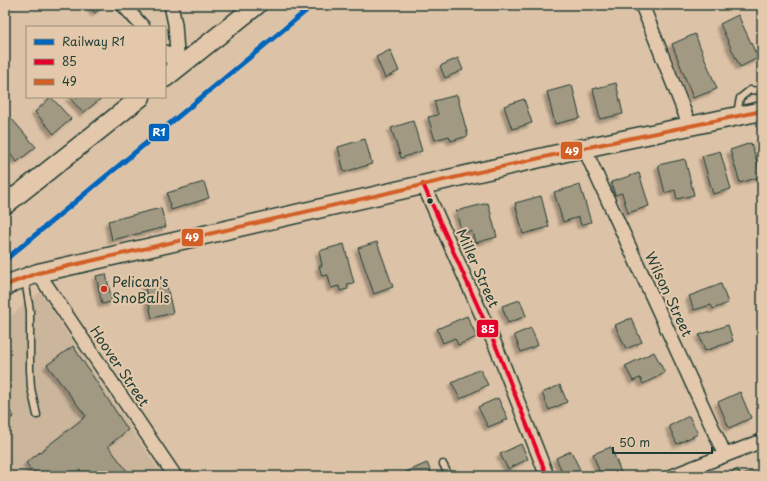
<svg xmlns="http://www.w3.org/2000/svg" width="767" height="481" font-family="'Playpen Sans',sans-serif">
<defs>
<filter id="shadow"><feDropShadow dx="-3.5" dy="3.5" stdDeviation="1" flood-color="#0004"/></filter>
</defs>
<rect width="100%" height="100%" fill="#dcc2a6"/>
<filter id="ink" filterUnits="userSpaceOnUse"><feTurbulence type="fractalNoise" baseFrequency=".025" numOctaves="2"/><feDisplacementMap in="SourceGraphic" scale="8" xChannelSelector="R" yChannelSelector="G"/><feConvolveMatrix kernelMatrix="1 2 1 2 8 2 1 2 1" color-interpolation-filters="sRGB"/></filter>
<g filter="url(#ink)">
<!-- built -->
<path fill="#cbb69c" d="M40,292l123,184h-158v-155z"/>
<!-- building -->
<path fill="#a29983" stroke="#1f3d34" filter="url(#shadow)" d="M89,5h16l-10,8z
M738,15l20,43 -18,9 -20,-43z
M695,34l22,55 -24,9 -21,-54z
M390,50l9,21 -14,7 -9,-21z
M458,58l5,12 -18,8 -5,-12z
M616,83l7,31 -23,5 -7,-30z
M572,85l8,33 -25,6 -8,-32z
M457,95l11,41 -17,5 -2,-5 -14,4 -7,-23 10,-2 -4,-14z
M51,97l20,22 -17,15 -19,-22z
M69,97h34l-20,16z
M524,99l8,24 -20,6 -8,-23z
M5,111l31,36 -19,15 -12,-14z
M413,121l9,30 -21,7 -10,-30z
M365,139l7,25 -28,8 -6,-25z
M762,139v18l-4,-17z
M751,143l11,33 -22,7 -10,-33z
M720,151l11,38 -18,5 -11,-38z
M685,159l9,36 -17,4 -2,-9 -10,3 -7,-28z
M639,173l10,33 -21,7 -6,-20 -7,2 -4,-13z
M204,182l5,16 -38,12 -4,-17z
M580,185l11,37 -10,3 -2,-8 -16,5 -9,-30z
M541,196l8,31 -26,7 -8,-31z
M488,203l9,34 -22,6 -3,-12 -10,2 -6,-22z
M161,208l5,19 -54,13 -4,-19z
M377,242l16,45 -19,7 -16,-46z
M344,244l10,39 -7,1 1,5 -8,2 -1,-5 -8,2 -3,-13 -6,1 -3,-10h3l-3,-15z
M106,274l6,28 -10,2 -6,-28z
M165,278l8,35 -21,5 -8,-35z
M721,284l7,19 -15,6 -2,-4 -17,5 -5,-14z
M520,300l6,16 -18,7 -6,-17z
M467,316l10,21 -19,8 -3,-7 -12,5 -6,-14z
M631,318l11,24 -16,7 -11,-24z
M728,325l5,16 -28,10 -6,-16z
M531,328l7,17 -17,7 -7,-17z
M73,346l55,84 -20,16 23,30h-94l-11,-13 60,-47 -39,-51z
M654,352l11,21 -22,11 -3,-6 -7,3 -8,-15z
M480,369l8,16 -28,14 -8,-16z
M560,385l7,17 -18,8 -7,-17z
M5,391l5,6 -5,4z
M740,392l11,26 -22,10 -11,-26z
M498,398l10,21 -20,8 -10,-20z
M5,405l9,11 -9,8z
M689,416l9,18 -21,10 -8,-18z
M521,444l7,15 -20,10 -8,-15z
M611,447l11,28 -21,1 -8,-22z
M571,451l12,25h-19l-8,-18z
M427,463l6,13h-25l-2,-4z
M738,469l3,7h-18z
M752,471l2,5h-13z"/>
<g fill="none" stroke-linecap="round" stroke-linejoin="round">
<defs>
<path id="lane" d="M737,113l3,-15 10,-8 12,1
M5,185l9,11
M25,279l5,32v59l1,18 6,27
M443,464l6,12"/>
<path id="street" d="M123,5l20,22
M171,5l4,19 3,43
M642,5l48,121
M165,52l13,15
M584,148l141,307
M423,184l74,165 50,127
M38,273l137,203
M672,476l90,-35"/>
<path id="secondary" d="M165,78l92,-73
M5,205l136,-108
M5,287l6,-4 27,-10 546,-125 178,-37"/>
</defs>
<!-- lane casing -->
<use href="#lane" stroke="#1f3d34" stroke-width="9"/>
<!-- street casing -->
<use href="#street" stroke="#1f3d34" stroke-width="16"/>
<!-- secondary casing -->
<use href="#secondary" stroke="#1f3d34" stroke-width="21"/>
<!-- lane -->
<use href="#lane" stroke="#e4c8ab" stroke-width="6"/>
<!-- street -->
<use href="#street" stroke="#e4c8ab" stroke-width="13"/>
<!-- secondary -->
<use href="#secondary" stroke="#e4c8ab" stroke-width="18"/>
<defs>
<path id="bus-1" d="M423,184l74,165 50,127"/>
<path id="bus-2" d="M5,287l6,-4 27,-10 546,-125 178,-37"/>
</defs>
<!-- bus-1 casing -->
<use href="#bus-1" stroke="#e4c8ab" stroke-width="7"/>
<!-- bus-2 casing -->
<use href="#bus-2" stroke="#e4c8ab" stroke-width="7"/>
<!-- bus-1 -->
<use href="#bus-1" stroke="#e4002b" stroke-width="4"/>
<!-- bus-2 -->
<use href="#bus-2" stroke="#d25f25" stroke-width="4"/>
<defs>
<path id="rail-1" d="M5,260l308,-255"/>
</defs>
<!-- rail-1 casing -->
<use href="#rail-1" stroke="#e4c8ab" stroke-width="8"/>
<!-- rail-1 -->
<use href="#rail-1" stroke="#0065bd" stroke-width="5"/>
</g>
</g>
<!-- markers -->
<circle fill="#1f3d34" stroke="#e4c8ab" stroke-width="1.5" cx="430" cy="201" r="3.5"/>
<circle fill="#c8321e" stroke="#e4c8ab" stroke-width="1.5" cx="104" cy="289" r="4"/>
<g text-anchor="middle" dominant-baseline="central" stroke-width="4" stroke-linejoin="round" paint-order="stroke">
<!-- street labels -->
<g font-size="14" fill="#1f3d34" stroke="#e4c8ab">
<text transform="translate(478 268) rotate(66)">Miller Street</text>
<text transform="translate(669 294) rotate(65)">Wilson Street</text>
<text transform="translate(120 366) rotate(56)">Hoover Street</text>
</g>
<!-- poi labels -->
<g font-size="14" fill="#1f3d34" stroke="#e4c8ab" text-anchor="start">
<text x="112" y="281">Pelican's<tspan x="112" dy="16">SnoBalls</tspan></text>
</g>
</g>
<g stroke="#e4c8ab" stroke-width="1.5">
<rect x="148" y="123" width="22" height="19" rx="4" fill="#0065bd"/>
<rect x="560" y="141" width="23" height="19" rx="4" fill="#d25f25"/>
<rect x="181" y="228" width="23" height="19" rx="4" fill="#d25f25"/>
<rect x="476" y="319" width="23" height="19" rx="4" fill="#e4002b"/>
</g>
<g font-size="11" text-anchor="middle" font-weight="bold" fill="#fff">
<text x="159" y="136">R1</text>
<text x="572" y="155">49</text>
<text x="192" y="241">49</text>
<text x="488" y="333">85</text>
</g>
<!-- margin -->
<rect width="767" height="481" fill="none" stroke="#e4c8ab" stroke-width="20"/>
<rect x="10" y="10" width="747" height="461" fill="none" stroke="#1f3d34" stroke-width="1.5" filter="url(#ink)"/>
<!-- legend -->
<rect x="26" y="26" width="140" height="72" fill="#e4c8ab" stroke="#95907b"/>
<rect x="34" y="39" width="20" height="6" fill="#0065bd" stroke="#95907b"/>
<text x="62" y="46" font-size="12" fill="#1f3d34">Railway R1</text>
<rect x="34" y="59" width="20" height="6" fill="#e4002b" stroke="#95907b"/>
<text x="62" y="66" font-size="12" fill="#1f3d34">85</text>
<rect x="34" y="79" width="20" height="6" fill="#d25f25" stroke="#95907b"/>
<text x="62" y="86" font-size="12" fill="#1f3d34">49</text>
<!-- scale -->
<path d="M613 447v6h99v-6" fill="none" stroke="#1f3d34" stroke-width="2"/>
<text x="619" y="447" font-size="12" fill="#1f3d34" stroke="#e4c8ab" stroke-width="3" paint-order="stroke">50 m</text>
</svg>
